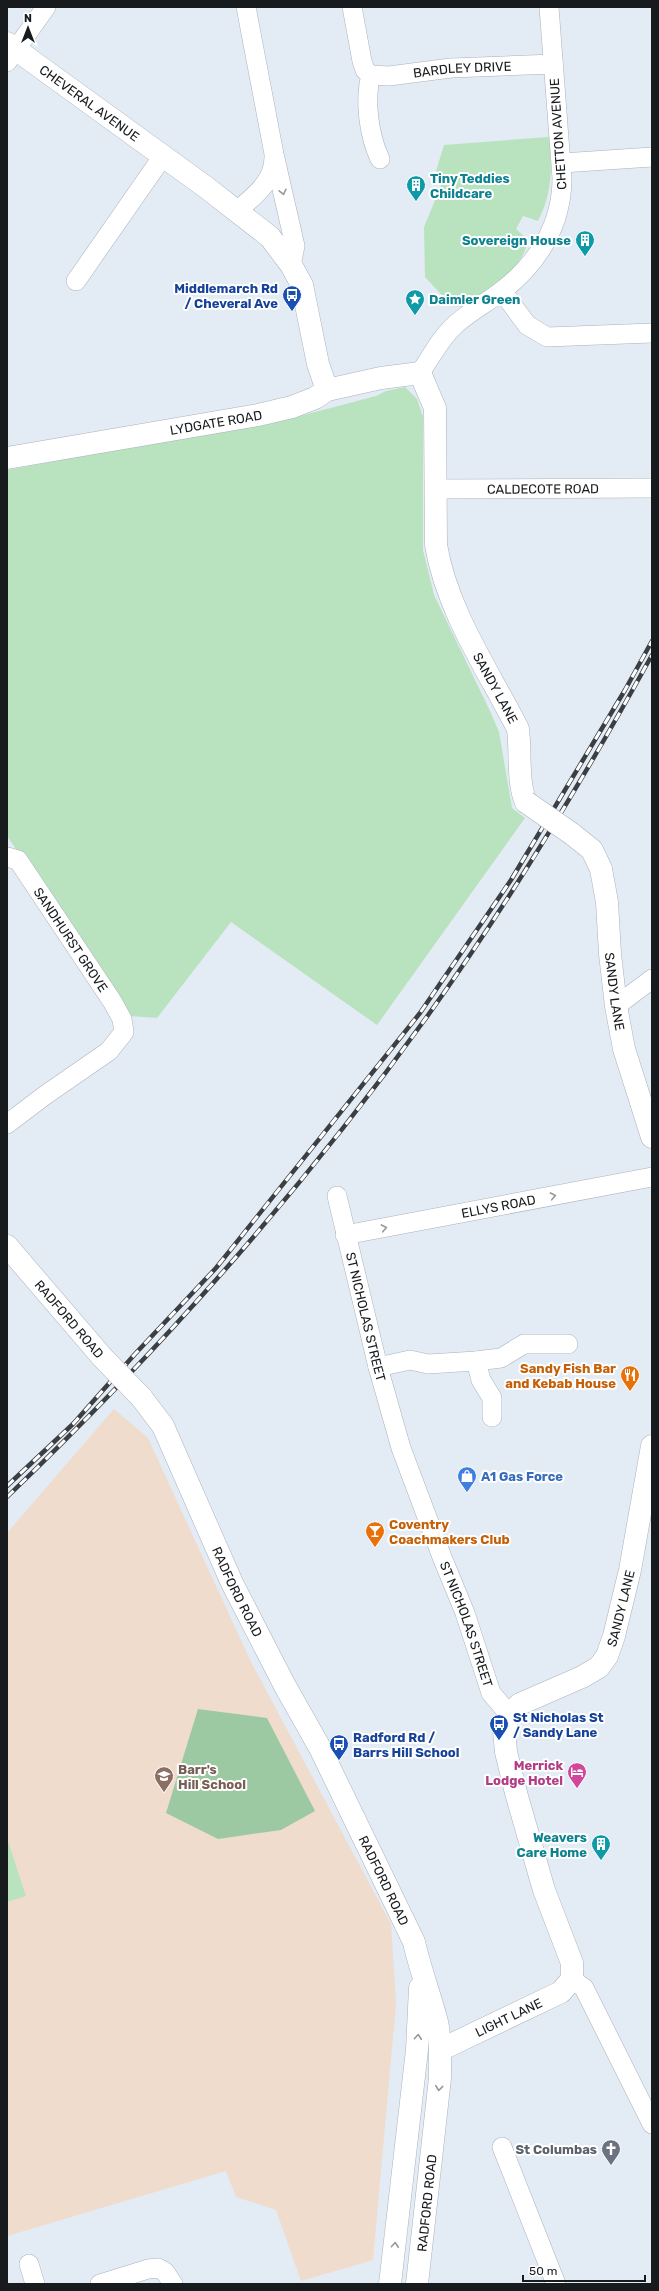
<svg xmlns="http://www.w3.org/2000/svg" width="659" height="2291" font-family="Rubik,sans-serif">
<rect width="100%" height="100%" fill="#e3ebf5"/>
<!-- education -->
<path fill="#efdccc" d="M114,1409l34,29 103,224 140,262 5,80 -23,256 -72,21 -25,-71 -40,-13 -10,-26 -219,65v-703z"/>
<!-- green -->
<path fill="#b9e2be" d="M549,137c3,32 4,54 -11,84l-15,-5 -7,13 12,11c-5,30 -38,49 -60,67l-16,-1 -27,-29 -1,-50 21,-51 -9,-5 8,-26z
M405,387l12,12 6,18v133l11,45 56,116 9,21 13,76 13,10 -148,207 -146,-103 -74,96 -27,-2 -123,-180v-366l297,-55 72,-19 10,-5z
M7,1838l19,58 -19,6z"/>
<!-- forest -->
<path fill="#9dc9a2" d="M198,1709l69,9 48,93 -34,19 -63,9 -52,-26z"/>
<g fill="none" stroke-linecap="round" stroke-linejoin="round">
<defs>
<g id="minor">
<path d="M246,7l28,147 21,92 -4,19"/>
<path id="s1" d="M352,7l10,54 3,9 6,5 18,1 62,-8 102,-4"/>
<path d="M7,62l39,-55"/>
<path d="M371,75c-7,25 -2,61 9,84"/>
<path d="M562,163l90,-6"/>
<path d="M237,211c17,-15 37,-29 37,-54"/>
<path d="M76,281l87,-125"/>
<path d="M502,291l25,34 20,12 105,-4"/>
<path d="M420,373c11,-16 21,-36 36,-49 15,-13 32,-22 47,-34 36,-28 59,-66 59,-112l-13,-171"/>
<path id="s2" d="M435,489l217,-1"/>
<path id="s3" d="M7,857l11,3 94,141 10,18 2,13 -15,19 -65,45 -37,28"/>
<path d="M616,1006l36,-27"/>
<path id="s4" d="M337,1196l41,171 23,81 41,109 23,56 26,80 18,21"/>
<path id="s5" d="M345,1235l307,-58"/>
<path d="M476,1361l5,19 11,18v19"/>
<path d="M378,1367l32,-7 18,4 48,-3 25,-3 23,-14h44"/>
<path d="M572,1979l12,9 68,136"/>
<path d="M502,2147l54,137"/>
<path d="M29,2264l6,20"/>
<path d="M100,2284l48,-15 10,-1 7,4 8,12"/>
</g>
<g id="tertiary">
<path id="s6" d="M7,43l200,145 63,49 21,28 11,20 16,79 9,26"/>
<path id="s7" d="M7,458l251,-43 34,-8 23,-9 12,-8 54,-12 39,-5 15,35 1,137c11,66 52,125 82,184 3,22 -1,54 8,73"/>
<path id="s8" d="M572,834l20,16 9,19 6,33 3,52 6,52 8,43 28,88"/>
<path id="s9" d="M440,2050l121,-58 11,-13v-16l-28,-73 -28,-97 -10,-41 -2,-21 5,-17 11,-10 62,-27 17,-10 8,-11 7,-20 16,-66 22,-124"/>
</g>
<g id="secondary">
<path id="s10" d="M7,1246l96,112"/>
<path id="s11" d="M141,1397l22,29 69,157 53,103 35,62 94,194c6,27 16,53 23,80 4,18 3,38 3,56l-23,206"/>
<path d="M390,2284l27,-234 3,-62"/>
</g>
</defs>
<!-- minor casing -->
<use href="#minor" stroke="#abb2bc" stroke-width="20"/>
<!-- tertiary casing -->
<use href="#tertiary" stroke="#abb2bc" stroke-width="23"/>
<!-- secondary casing -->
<use href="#secondary" stroke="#abb2bc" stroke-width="23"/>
<!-- minor -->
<use href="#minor" stroke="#fff" stroke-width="19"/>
<!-- tertiary -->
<use href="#tertiary" stroke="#fff" stroke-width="22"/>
<!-- secondary -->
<use href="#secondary" stroke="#fff" stroke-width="22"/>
<defs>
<path id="rail" d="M7,1486l66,-62 62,-70 81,-86 204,-255 91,-133 114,-190 27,-49
M7,1497c152,-146 295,-307 419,-479 83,-115 157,-238 226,-363"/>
</defs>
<!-- rail casing -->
<use href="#rail" stroke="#3b3f43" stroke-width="4.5"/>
<!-- rail -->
<use href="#rail" stroke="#fff" stroke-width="3" stroke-dasharray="9" stroke-linecap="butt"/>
<defs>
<path id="tertiary-bridge" d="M526,802l46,32"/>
<path id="secondary-bridge" d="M103,1358l38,39"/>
</defs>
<!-- tertiary-bridge casing -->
<use href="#tertiary-bridge" stroke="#abb2bc" stroke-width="23" stroke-linecap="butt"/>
<!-- secondary-bridge casing -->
<use href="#secondary-bridge" stroke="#abb2bc" stroke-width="23" stroke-linecap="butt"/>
<!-- tertiary-bridge -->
<use href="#tertiary-bridge" stroke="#fff" stroke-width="22"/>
<!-- secondary-bridge -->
<use href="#secondary-bridge" stroke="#fff" stroke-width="22"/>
</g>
<!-- one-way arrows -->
<defs><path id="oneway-chevron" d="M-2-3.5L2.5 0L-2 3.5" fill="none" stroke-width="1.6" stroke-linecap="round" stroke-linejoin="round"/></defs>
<g stroke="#97989a">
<use href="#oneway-chevron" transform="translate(283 192) rotate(77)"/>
<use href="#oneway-chevron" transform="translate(553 1196) rotate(-11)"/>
<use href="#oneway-chevron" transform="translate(384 1228) rotate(-11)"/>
<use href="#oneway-chevron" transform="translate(418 2037) rotate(-85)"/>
<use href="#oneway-chevron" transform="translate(439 2088) rotate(96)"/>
<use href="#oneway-chevron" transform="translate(395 2245) rotate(-85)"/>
</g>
<!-- icons -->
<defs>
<symbol id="building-pin" viewBox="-11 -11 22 30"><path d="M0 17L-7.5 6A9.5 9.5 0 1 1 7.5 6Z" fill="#0f9aa8" stroke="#fff"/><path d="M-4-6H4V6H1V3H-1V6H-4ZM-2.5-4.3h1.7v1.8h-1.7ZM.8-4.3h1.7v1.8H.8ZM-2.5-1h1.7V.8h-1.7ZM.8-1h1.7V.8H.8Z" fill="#fff"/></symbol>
<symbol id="bus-pin" viewBox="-11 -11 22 30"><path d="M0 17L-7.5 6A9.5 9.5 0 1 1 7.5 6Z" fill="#1a4fb4" stroke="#fff"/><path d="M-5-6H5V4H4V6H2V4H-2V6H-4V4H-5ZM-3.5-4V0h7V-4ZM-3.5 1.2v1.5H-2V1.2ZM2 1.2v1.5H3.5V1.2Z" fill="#fff"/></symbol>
<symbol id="sight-pin" viewBox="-11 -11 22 30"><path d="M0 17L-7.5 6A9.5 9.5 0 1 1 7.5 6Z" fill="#0f9aa8" stroke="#fff"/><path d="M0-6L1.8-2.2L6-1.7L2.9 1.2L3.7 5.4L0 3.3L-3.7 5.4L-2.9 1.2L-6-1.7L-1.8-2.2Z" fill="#fff"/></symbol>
<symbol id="restaurant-pin" viewBox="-11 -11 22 30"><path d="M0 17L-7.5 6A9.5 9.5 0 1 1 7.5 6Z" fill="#e8710a" stroke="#fff"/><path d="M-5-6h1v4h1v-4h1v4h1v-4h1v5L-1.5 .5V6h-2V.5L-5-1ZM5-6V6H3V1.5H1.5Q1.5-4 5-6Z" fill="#fff"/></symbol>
<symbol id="shop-pin" viewBox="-11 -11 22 30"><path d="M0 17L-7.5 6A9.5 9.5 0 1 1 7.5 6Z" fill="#3f7fe0" stroke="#fff"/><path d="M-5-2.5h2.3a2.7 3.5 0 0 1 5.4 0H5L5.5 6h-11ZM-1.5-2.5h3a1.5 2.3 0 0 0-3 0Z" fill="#fff"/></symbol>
<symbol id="bar-pin" viewBox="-11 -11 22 30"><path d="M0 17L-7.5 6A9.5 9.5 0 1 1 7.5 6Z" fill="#e8710a" stroke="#fff"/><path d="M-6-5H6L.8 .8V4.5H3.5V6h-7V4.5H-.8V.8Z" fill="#fff"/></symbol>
<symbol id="hotel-pin" viewBox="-11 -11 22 30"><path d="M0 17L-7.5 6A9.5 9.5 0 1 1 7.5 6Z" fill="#d1479c" stroke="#fff"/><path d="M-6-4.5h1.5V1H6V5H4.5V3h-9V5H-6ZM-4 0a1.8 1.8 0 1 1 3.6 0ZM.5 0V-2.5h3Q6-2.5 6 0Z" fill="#fff"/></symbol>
<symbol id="school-pin" viewBox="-11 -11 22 30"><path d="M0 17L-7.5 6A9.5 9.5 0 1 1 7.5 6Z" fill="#8d6e63" stroke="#fff"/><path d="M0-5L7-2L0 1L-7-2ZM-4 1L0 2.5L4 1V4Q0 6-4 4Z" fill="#fff"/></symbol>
<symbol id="church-pin" viewBox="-11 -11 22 30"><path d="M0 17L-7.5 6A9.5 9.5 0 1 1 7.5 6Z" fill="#6b7280" stroke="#fff"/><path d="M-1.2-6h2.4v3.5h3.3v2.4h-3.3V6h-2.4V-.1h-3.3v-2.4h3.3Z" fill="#fff"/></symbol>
</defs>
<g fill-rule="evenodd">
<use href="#building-pin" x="405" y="174" width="22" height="30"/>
<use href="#building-pin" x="574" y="229" width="22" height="30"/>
<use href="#bus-pin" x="281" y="284" width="22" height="30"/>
<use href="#sight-pin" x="404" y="288" width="22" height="30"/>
<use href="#restaurant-pin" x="619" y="1364" width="22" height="30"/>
<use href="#shop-pin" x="456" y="1465" width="22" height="30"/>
<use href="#bar-pin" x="364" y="1520" width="22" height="30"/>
<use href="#bus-pin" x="488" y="1713" width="22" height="30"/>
<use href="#bus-pin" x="328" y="1733" width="22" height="30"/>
<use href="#hotel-pin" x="566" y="1761" width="22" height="30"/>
<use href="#school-pin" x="153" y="1765" width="22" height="30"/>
<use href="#building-pin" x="590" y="1833" width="22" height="30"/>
<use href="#church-pin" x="600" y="2138" width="22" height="30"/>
</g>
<g text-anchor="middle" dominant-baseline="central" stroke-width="4" stroke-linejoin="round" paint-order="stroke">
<!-- street labels -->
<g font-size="13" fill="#181b1e" stroke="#fff">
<text stroke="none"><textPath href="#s1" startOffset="164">BARDLEY DRIVE</textPath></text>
<text stroke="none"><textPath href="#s6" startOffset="102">CHEVERAL AVENUE</textPath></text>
<text transform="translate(558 134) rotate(-94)">CHETTON AVENUE</text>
<text stroke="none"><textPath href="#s7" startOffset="212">LYDGATE ROAD</textPath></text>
<text stroke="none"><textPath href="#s2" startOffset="108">CALDECOTE ROAD</textPath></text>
<text stroke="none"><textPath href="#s7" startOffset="754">SANDY LANE</textPath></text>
<text stroke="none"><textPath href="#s3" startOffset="107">SANDHURST GROVE</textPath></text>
<text stroke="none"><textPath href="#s8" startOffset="170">SANDY LANE</textPath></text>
<text stroke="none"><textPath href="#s5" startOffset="156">ELLYS ROAD</textPath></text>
<text stroke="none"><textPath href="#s4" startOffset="124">ST NICHOLAS STREET</textPath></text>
<text stroke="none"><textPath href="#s10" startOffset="96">RADFORD ROAD</textPath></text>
<text stroke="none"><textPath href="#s11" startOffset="218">RADFORD ROAD</textPath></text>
<text stroke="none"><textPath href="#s9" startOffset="593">SANDY LANE</textPath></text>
<text stroke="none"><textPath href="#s4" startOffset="448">ST NICHOLAS STREET</textPath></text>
<text stroke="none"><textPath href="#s11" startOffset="542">RADFORD ROAD</textPath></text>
<text stroke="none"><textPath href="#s9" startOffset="76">LIGHT LANE</textPath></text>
<text transform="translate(427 2203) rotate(-84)">RADFORD ROAD</text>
</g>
<!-- culture labels -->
<g font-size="13" font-weight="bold" fill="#0d838f" stroke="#fff" text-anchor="start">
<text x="430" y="178">Tiny Teddies<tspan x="430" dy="15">Childcare</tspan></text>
<text x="571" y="240" text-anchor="end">Sovereign House</text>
<text x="429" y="299">Daimler Green</text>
<text x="587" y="1837" text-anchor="end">Weavers<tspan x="587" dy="15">Care Home</tspan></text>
</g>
<!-- transit labels -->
<g font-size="13" font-weight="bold" fill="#164399" stroke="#fff" text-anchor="start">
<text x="278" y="288" text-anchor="end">Middlemarch Rd<tspan x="278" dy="15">/ Cheveral Ave</tspan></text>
<text x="513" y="1717">St Nicholas St<tspan x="513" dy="15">/ Sandy Lane</tspan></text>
<text x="353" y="1737">Radford Rd /<tspan x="353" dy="15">Barrs Hill School</tspan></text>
</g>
<!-- food labels -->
<g font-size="13" font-weight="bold" fill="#c56008" stroke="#fff" text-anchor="end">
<text x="616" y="1368">Sandy Fish Bar<tspan x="616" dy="15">and Kebab House</tspan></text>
<text x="389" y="1524" text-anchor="start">Coventry<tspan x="389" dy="15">Coachmakers Club</tspan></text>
</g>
<!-- shop labels -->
<g font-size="13" font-weight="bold" fill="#366cbe" stroke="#fff" text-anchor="start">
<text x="481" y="1476">A1 Gas Force</text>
</g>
<!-- hotel labels -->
<g font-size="13" font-weight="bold" fill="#b23c85" stroke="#fff" text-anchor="end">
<text x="563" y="1765">Merrick<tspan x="563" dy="15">Lodge Hotel</tspan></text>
</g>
<!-- education labels -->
<g font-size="13" font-weight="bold" fill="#785e54" stroke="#fff" text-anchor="start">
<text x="178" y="1769">Barr's<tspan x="178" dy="15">Hill School</tspan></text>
</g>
<!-- worship labels -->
<g font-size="13" font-weight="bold" fill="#5b616d" stroke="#fff" text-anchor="end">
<text x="597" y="2149">St Columbas</text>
</g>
</g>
<!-- border -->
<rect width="659" height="2291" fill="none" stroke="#181b1e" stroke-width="16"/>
<!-- north arrow -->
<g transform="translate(28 28)" stroke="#ffffff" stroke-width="3" paint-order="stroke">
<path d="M0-3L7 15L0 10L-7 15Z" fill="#181b1e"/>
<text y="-6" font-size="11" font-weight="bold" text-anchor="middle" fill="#181b1e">N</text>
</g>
<!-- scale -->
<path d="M523 2275v6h122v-6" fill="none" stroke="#181b1e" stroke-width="2"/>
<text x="529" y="2275" font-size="12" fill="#181b1e" stroke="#ffffff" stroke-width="3" paint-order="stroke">50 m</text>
</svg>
